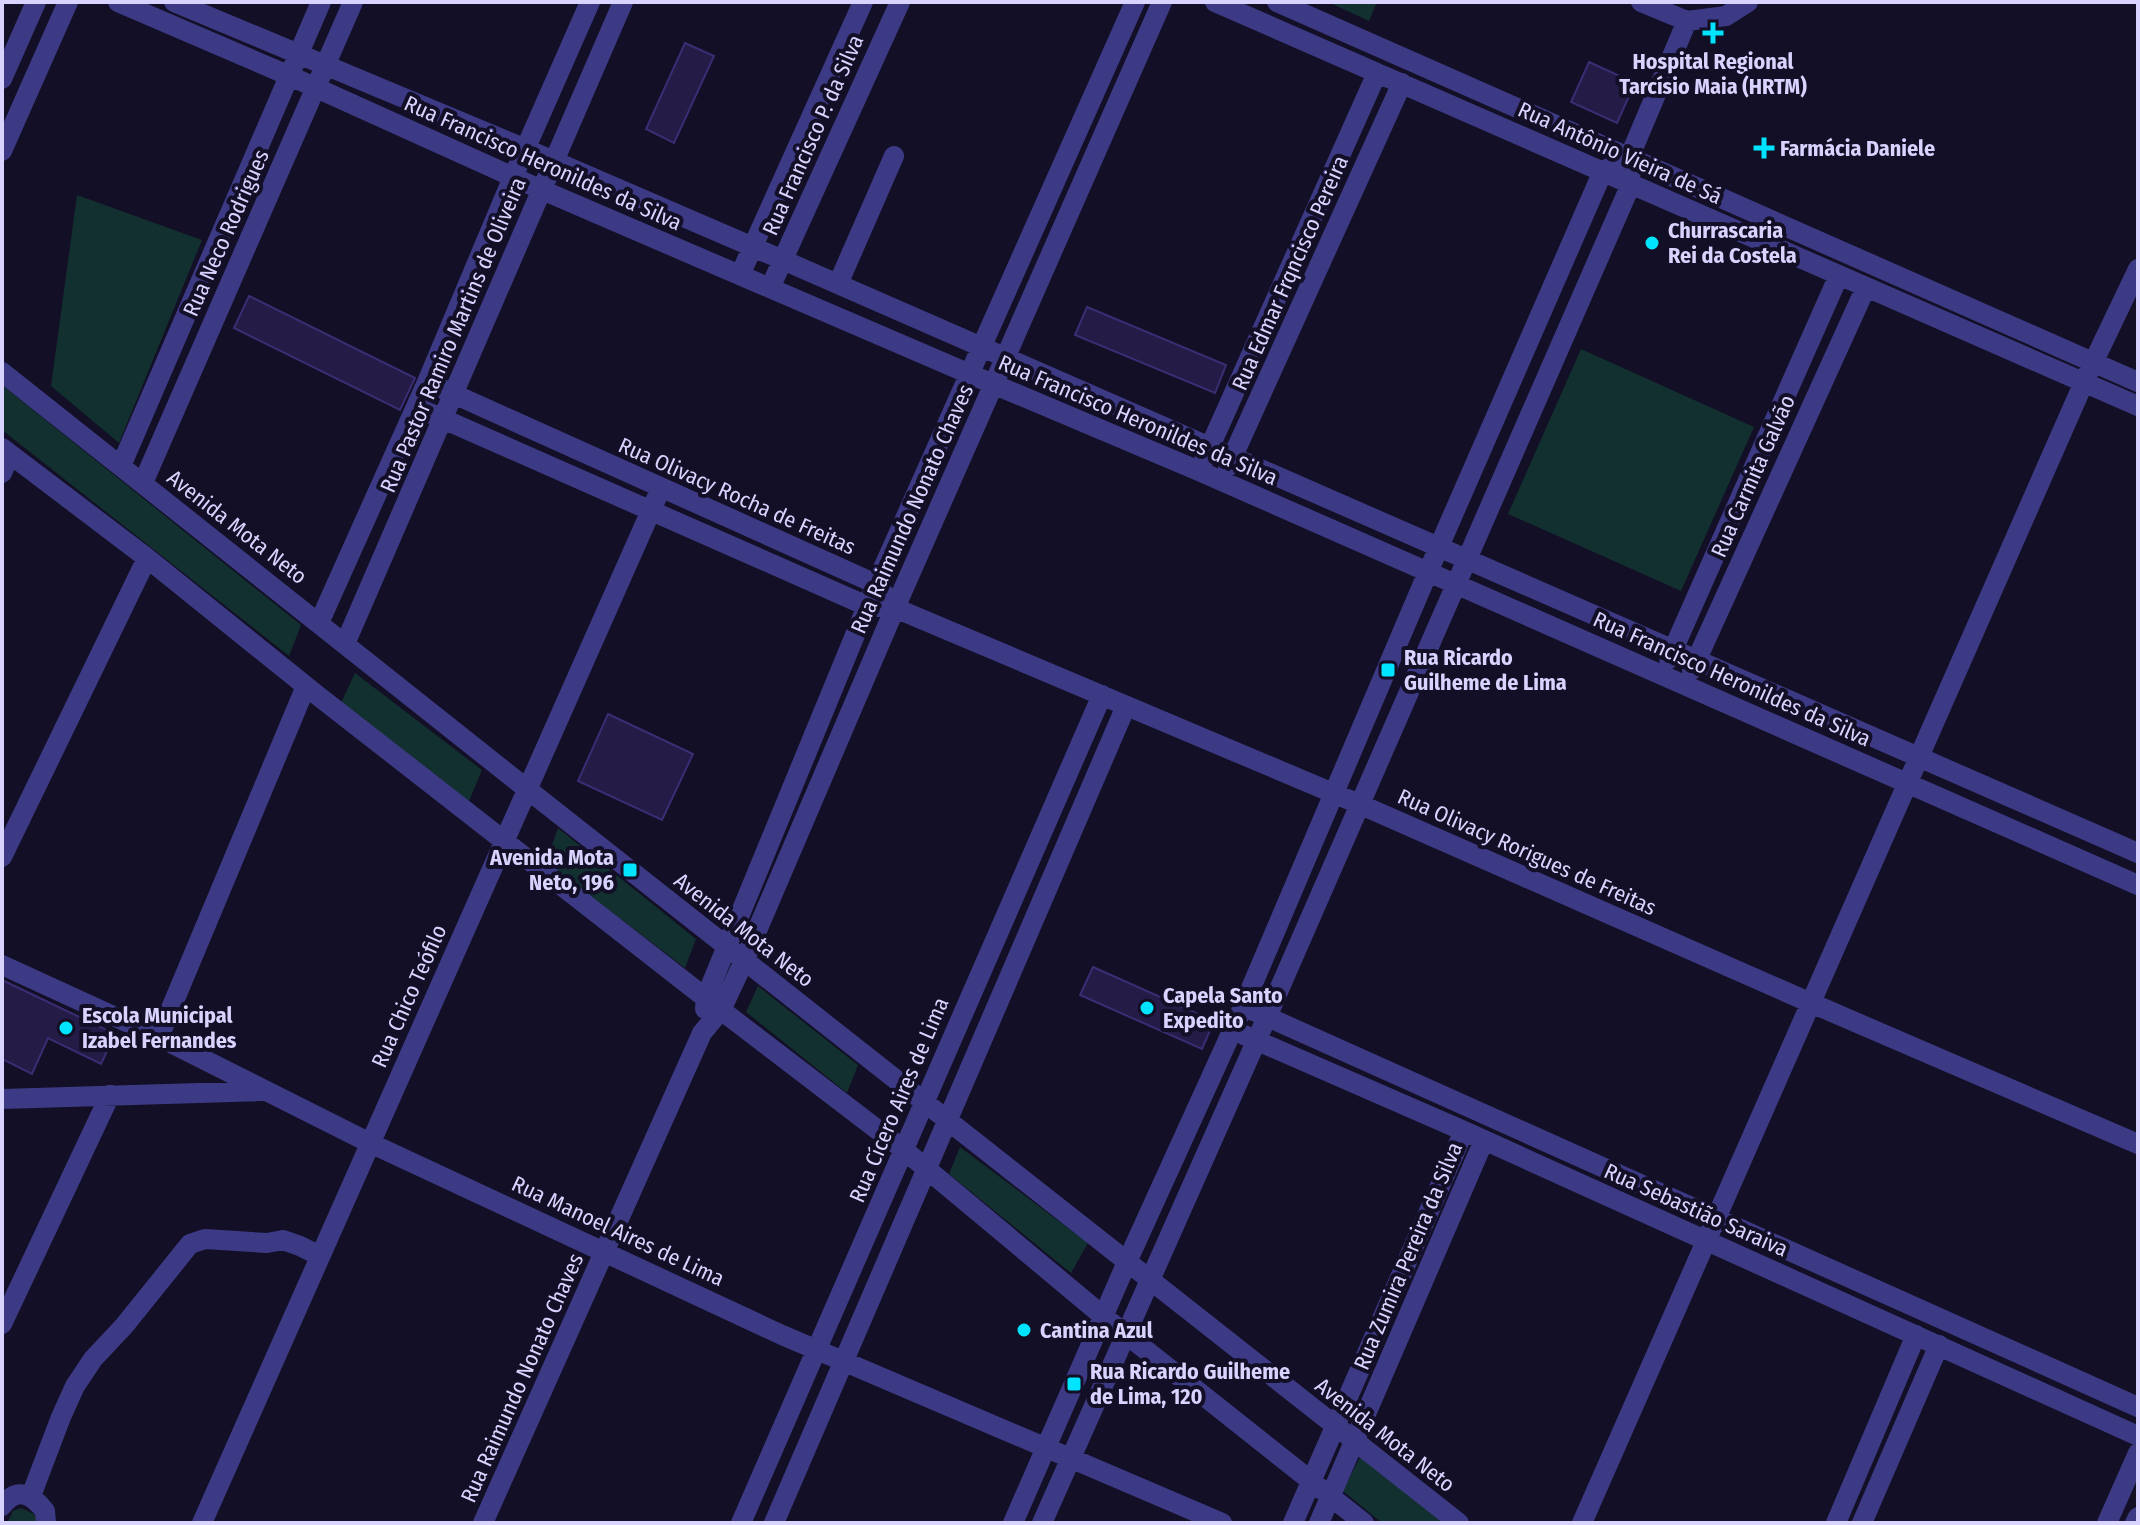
<svg xmlns="http://www.w3.org/2000/svg" width="2140" height="1525" font-family="'Fira Sans Condensed',sans-serif">
<rect width="100%" height="100%" fill="#130f26"/>
<!-- green -->
<path fill="#12302f" d="M1328,2h49l-8,19z
M77,195l125,45 -83,203 -68,-57z
M1581,349l173,78 -73,164 -173,-77z
M2,385l299,240 -12,31 -287,-226z
M355,673l127,97 -13,31 -128,-98z
M558,828l138,111 -11,29 -139,-106z
M758,986l100,79 -11,28 -101,-81z
M960,1147l128,96 -17,30 -122,-99z
M1362,1453l83,70h-63l-39,-32z
M21,1508l13,6 3,6 -2,3h-28l6,-12z"/>
<!-- building -->
<path fill="#241b47" stroke="#3b2d73" stroke-width="2" d="M685,43l29,13 -40,87 -28,-14z
M1589,62l46,21 -18,40 -46,-21z
M249,296l166,82 -15,32 -166,-82z
M1087,307l139,58 -11,28 -140,-58z
M608,714l85,40 -31,66 -84,-39z
M1093,967l121,54 -12,28 -122,-54z
M2,980l113,54 -14,30 -53,-26 -16,36 -30,-15z"/>
<g fill="none" stroke-linecap="round" stroke-linejoin="round">
<!-- minor -->
<path stroke="#3d3a85" stroke-width="20" d="M118,2l172,74 252,114 451,194 206,87 939,414
M174,2l352,147 227,98 1385,606
M1215,2l923,404
M1277,2l861,380
M1641,2l46,19 39,-5 22,-14
M2,79l34,-77
M2,151l66,-149
M740,275l123,-273
M838,284l56,-128
M770,288l130,-286
M2,372l525,417 932,734
M427,382l449,202 9,11
M416,407l451,199 28,2 464,196 452,199 327,141
M2,448l145,110 170,137 404,315 183,140 199,166 261,207
M1204,460l173,-387
M121,466l200,-464
M1228,467l174,-384
M2,473l8,-18
M143,483l210,-481
M319,623l108,-241 86,-205 77,-175
M345,644l278,-642
M1669,659l170,-384
M1692,670l174,-383
M2,857l145,-299
M2,965l157,72 211,106 412,192 440,188
M705,1009l1,-12 170,-413 259,-582
M1254,1011l884,396
M1244,1035l220,96 674,305
M159,1037l147,-351
M2,1099l260,-8
M2,1324l108,-229
M31,1496l30,-79 14,-31 18,-27 31,-33 66,-82 15,-5 62,4 16,-3 17,6 20,10
M2,1506c15,-20 30,-12 43,5l1,12
M202,1523l459,-1035
M483,1523l219,-490 19,-23 23,-49 151,-353 267,-606
M741,1523l361,-828
M774,1523l352,-817
M1013,1523l114,-261 116,-255 185,-435 175,-401 26,-13
M1042,1523l225,-506 364,-833 -2,-26 58,-137
M1293,1523l171,-392
M1319,1523l165,-383
M1582,1523l502,-1141 54,-113
M1836,1523l80,-188
M1862,1523l77,-178
M2107,1523l31,-70
M2135,1523l3,-6"/>
</g>
<!-- markers -->
<g fill="#00e5ff" stroke="#130f26" stroke-width="3">
<path d="M1709 21h8v8h8v8h-8v8h-8v-8h-8v-8h8z"/>
<path d="M1760 136h8v8h8v8h-8v8h-8v-8h-8v-8h8z"/>
<circle cx="1652" cy="243" r="8"/>
<rect x="1380" y="662" width="16" height="16" rx="4"/>
<rect x="622" y="862" width="16" height="16" rx="4"/>
<circle cx="1147" cy="1008" r="8"/>
<circle cx="66" cy="1028" r="8"/>
<circle cx="1024" cy="1330" r="8"/>
<rect x="1066" y="1376" width="16" height="16" rx="4"/>
</g>
<g text-anchor="middle" dominant-baseline="central" stroke-width="8" stroke-linejoin="round" paint-order="stroke">
<!-- poi labels -->
<g font-size="22" font-weight="bold" fill="#d9d4ff" stroke="#130f26" text-anchor="start">
<text x="1713" y="61" text-anchor="middle">Hospital Regional<tspan x="1713" dy="25">Tarcísio Maia (HRTM)</tspan></text>
<text x="1780" y="148">Farmácia Daniele</text>
<text x="1668" y="230">Churrascaria<tspan x="1668" dy="25">Rei da Costela</tspan></text>
<text x="1404" y="657">Rua Ricardo<tspan x="1404" dy="25">Guilheme de Lima</tspan></text>
<text x="614" y="857" text-anchor="end">Avenida Mota<tspan x="614" dy="25">Neto, 196</tspan></text>
<text x="1163" y="995">Capela Santo<tspan x="1163" dy="25">Expedito</tspan></text>
<text x="82" y="1015">Escola Municipal<tspan x="82" dy="25">Izabel Fernandes</tspan></text>
<text x="1040" y="1330">Cantina Azul</text>
<text x="1090" y="1371">Rua Ricardo Guilheme<tspan x="1090" dy="25">de Lima, 120</tspan></text>
</g>
<!-- street labels -->
<g font-size="22" fill="#d9d4ff" stroke="#130f26">
<text transform="translate(813 135) rotate(-66)">Rua Francisco P. da Silva</text>
<text transform="translate(1620 153) rotate(24)">Rua Antônio Vieira de Sá</text>
<text transform="translate(543 163) rotate(24)">Rua Francisco Heronildes da Silva</text>
<text transform="translate(226 233) rotate(-66)">Rua Neco Rodrigues</text>
<text transform="translate(1290 273) rotate(-66)">Rua Edmar Frqncisco Pereira</text>
<text transform="translate(453 335) rotate(-67)">Rua Pastor Ramiro Martins de Oliveira</text>
<text transform="translate(1138 420) rotate(23)">Rua Francisco Heronildes da Silva</text>
<text transform="translate(1753 476) rotate(-66)">Rua Carmita Galvão</text>
<text transform="translate(737 496) rotate(24)">Rua Olivacy Rocha de Freitas</text>
<text transform="translate(912 509) rotate(-66)">Rua Raimundo Nonato Chaves</text>
<text transform="translate(237 527) rotate(38)">Avenida Mota Neto</text>
<text transform="translate(1732 679) rotate(24)">Rua Francisco Heronildes da Silva</text>
<text transform="translate(1527 852) rotate(24)">Rua Olivacy Rorigues de Freitas</text>
<text transform="translate(744 930) rotate(38)">Avenida Mota Neto</text>
<text transform="translate(409 996) rotate(-66)">Rua Chico Teófilo</text>
<text transform="translate(899 1100) rotate(-67)">Rua Cícero Aires de Lima</text>
<text transform="translate(1696 1210) rotate(24)">Rua Sebastião Saraiva</text>
<text transform="translate(618 1231) rotate(25)">Rua Manoel Aires de Lima</text>
<text transform="translate(1408 1256) rotate(-67)">Rua Zumira Pereira da Silva</text>
<text transform="translate(522 1378) rotate(-66)">Rua Raimundo Nonato Chaves</text>
<text transform="translate(1385 1435) rotate(38)">Avenida Mota Neto</text>
</g>
</g>
<!-- border -->
<rect width="2140" height="1525" fill="none" stroke="#d9d4ff" stroke-width="8"/>
</svg>
